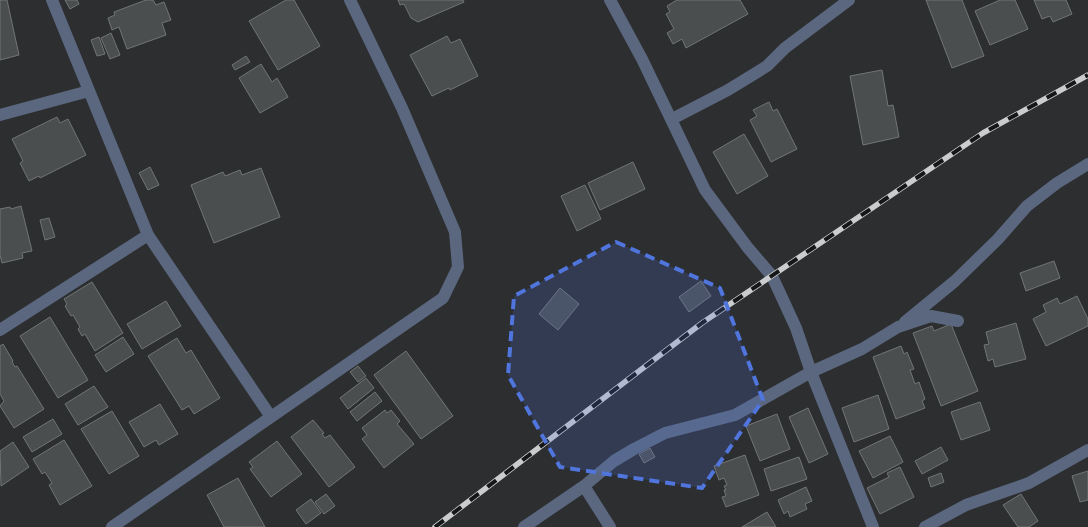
<svg xmlns="http://www.w3.org/2000/svg" width="1088" height="527" font-family="'Libre Baskerville',serif">
<rect width="100%" height="100%" fill="#2c2e30"/>
<!-- building -->
<path fill="#4a4e4e" stroke="#727576" d="M0,0h7l12,55 -19,5z
M65,0h12l2,4 -9,5z
M146,0h7l3,5 8,-3 7,18 -9,3 4,12 -39,14 -8,-22 -7,3 -4,-12 7,-3 -1,-3z
M286,0h8l26,46 -42,24 -29,-49z
M398,0h65l1,2 -46,20 -7,-4 -7,-14 -4,1z
M677,0h63l8,14 -62,34 -4,-9 -9,5 -6,-11 7,-4 -8,-15 4,-2 -3,-6z
M926,0h36l22,56 -32,12z
M1000,0h15l13,29 -38,16 -15,-34z
M1034,0h32l6,14 -19,8 -3,-6 -8,3z
M111,33l9,22 -10,4 -9,-21z
M447,36l4,7 9,-4 18,37 -28,14 -1,-2 -17,8 -22,-41z
M99,37l6,17 -8,2 -6,-16z
M246,56l4,6 -15,8 -3,-5z
M261,64l11,18 5,-4 11,19 -28,16 -21,-35z
M882,70l6,36 5,-1 6,32 -36,8 -13,-69z
M769,102l4,9 4,-2 20,40 -26,13 -21,-42 7,-4 -4,-6z
M57,117l3,6 8,-4 18,36 -46,23 -1,-2 -10,5 -9,-18 3,-2 -11,-22z
M744,134l24,42 -31,18 -24,-42z
M633,162l12,27 -45,21 -12,-27z
M150,167l9,18 -11,5 -9,-17z
M261,168l19,49 -66,26 -23,-58 32,-13 2,4 15,-6 2,5z
M585,185l16,34 -24,12 -16,-35z
M21,206l11,45 -10,2 1,5 -21,5 -2,-8v-46l10,-2 1,2z
M49,218l6,19 -10,3 -5,-20z
M1054,261l6,17 -34,13 -6,-18z
M701,281l10,15 -22,16 -10,-15z
M92,282l31,51 -28,18 -10,-17 -3,2 -4,-7 2,-2 -7,-12 -2,1 -6,-10 2,-2 -3,-5z
M560,288l19,16 -21,26 -19,-16z
M1077,296l11,23v7l-42,20 -13,-27 13,-7 -3,-7 14,-7 3,6z
M166,301l15,25 -39,23 -15,-25z
M50,317l38,63 -30,18 -38,-62z
M1016,323l10,36 -31,8 -2,-8 -5,2 -4,-16 5,-1 -3,-12z
M951,324l27,67 -37,15 -28,-73 19,-7 2,5z
M123,337l11,17 -28,18 -11,-17z
M177,338l9,15 5,-3 29,48 -26,16 -5,-8 -7,4 -34,-54z
M3,344l10,17 -1,1 3,5 2,-1 27,43 -30,19 -14,-22 4,-5 -4,-7v-48z
M901,346l3,8 3,-2 7,17 -4,1 5,14 4,-2 6,17 -3,2 3,7 -29,11 -23,-62z
M406,351l47,65 -32,23 -47,-64z
M358,366l8,10 -8,6 -8,-10z
M366,378l8,10 -26,21 -8,-11z
M94,386l14,21 -30,18 -13,-21z
M375,392l7,9 -25,20 -7,-9z
M878,395l11,34 -35,13 -12,-34z
M980,402l10,28 -29,10 -10,-28z
M160,404l18,30 -19,11 -3,-5 -12,7 -15,-25z
M808,408l20,46 -19,9 -20,-46z
M385,410l2,3 4,-3 9,11 -3,3 17,20 -30,24 -22,-29 5,-4 -5,-7z
M112,411l27,45 -30,18 -28,-45z
M777,414l13,35 -30,12 -14,-35z
M53,419l9,15 -30,18 -9,-15z
M313,420l11,13 -2,1 3,4 5,-3 25,32 -26,20 -38,-50z
M890,436l13,26 -30,16 -14,-27z
M64,440l28,46 -32,19 -11,-20 3,-2 -7,-11 -3,2 -9,-15z
M277,441l25,33 -31,23 -21,-28 3,-2 -4,-5z
M13,442l16,25 -28,19 -1,-35z
M941,447l7,13 -26,14 -7,-13z
M650,448l5,9 -11,6 -5,-9z
M745,455l14,40 -33,12 -4,-10 4,-1 -2,-6h2l-2,-4 3,-1 -3,-7 -5,2 -5,-14z
M799,457l8,22 -36,12 -7,-22z
M900,467l14,30 -34,17 -13,-26 22,-11 -2,-4z
M1088,471v29l-8,2 -8,-26z
M941,473l3,9 -13,5 -3,-9z
M238,478l27,49h-41l-17,-32z
M806,487l6,14 -7,3 2,5 -17,8 -2,-6 -4,3 -6,-14z
M326,494l9,12 -11,8 -9,-12z
M1021,494l17,27 -9,6h-11l-15,-22z
M311,499l10,14 -15,11 -10,-14z
M767,512l9,15h-34z"/>
<g fill="none" stroke-linecap="round" stroke-linejoin="round">
<!-- street -->
<path stroke="#5b677e" stroke-width="12" d="M52,0l96,235 123,182
M610,0l32,59 63,131 43,58 24,28 24,52 15,44 62,155
M0,115l89,-24
M672,119l56,-29 39,-24 18,-18 64,-48
M905,322l50,-41 43,-42 29,-33 30,-23 31,-19
M0,330l148,-95
M584,486l26,41
M112,527l331,-229 15,-31 -3,-35 -53,-124 -52,-108
M524,527l60,-41 30,-25 20,-12 31,-16 70,-18 76,-43 51,-23 36,-22 33,-11 27,5
M925,527l41,-22 63,-22 59,-33"/>
<defs>
<path id="rail" d="M435,527l267,-204 281,-190 105,-58"/>
</defs>
<!-- rail casing -->
<use href="#rail" stroke="#caccce" stroke-width="5.5"/>
<!-- rail -->
<use href="#rail" stroke="#151617" stroke-width="4" stroke-dasharray="11" stroke-linecap="butt"/>
</g>
<!-- marked area -->
<path fill="#5075dd" fill-opacity="0.2" stroke="#5075dd" stroke-width="4" stroke-dasharray="10 6" stroke-linejoin="round" d="M616,242l104,46 43,112 -61,88 -142,-21 -52,-92 6,-79z"/>
</svg>
